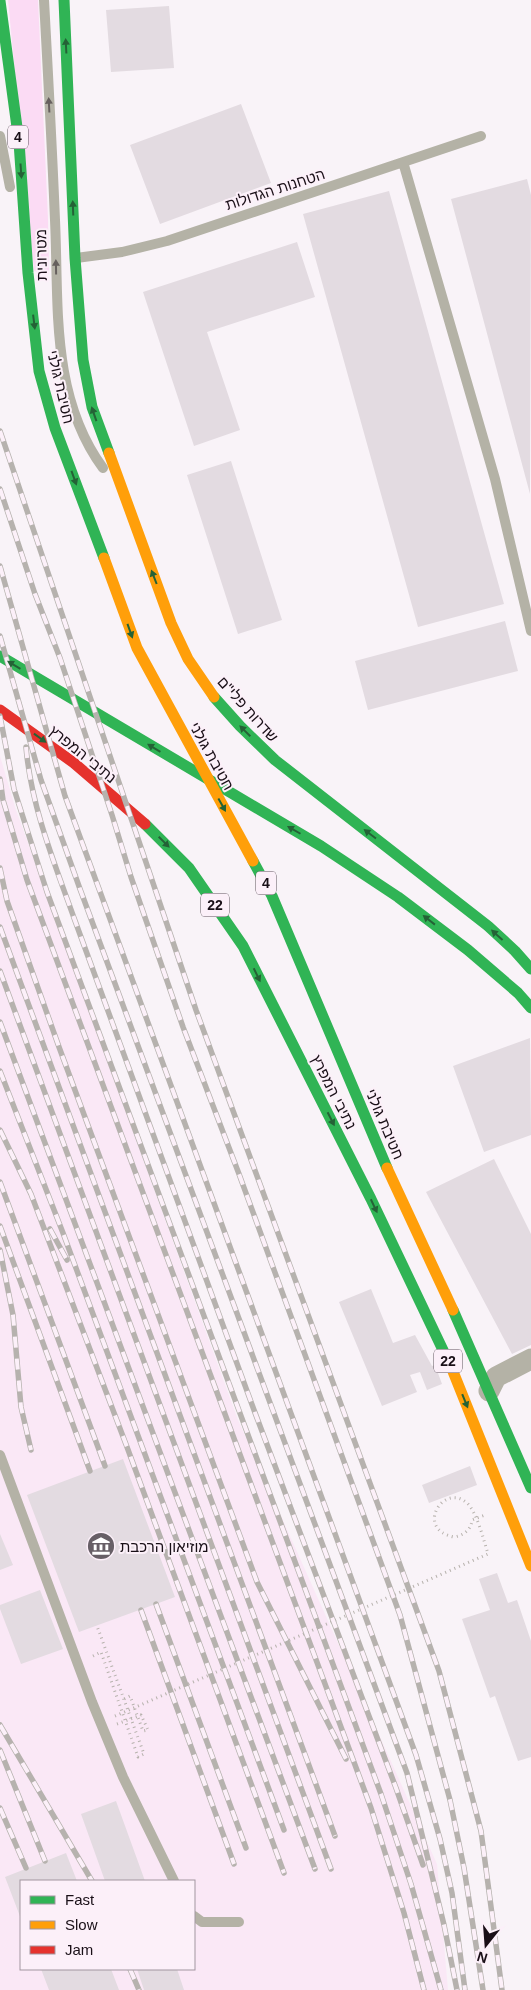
<svg xmlns="http://www.w3.org/2000/svg" width="531" height="1990" font-family="Helvetica,Heebo,sans-serif">
<rect width="100%" height="100%" fill="#f9f3f8"/>
<!-- built -->
<path fill="#fae8f6" fill-rule="evenodd" d="M0,756l16,54 222,610 199,444 11,126h-448zM21,1881h173v88h-173z"/>
<!-- green -->
<path fill="#fbdbf4" d="M8,0h30l10,219 1,55 -15,-3z"/>
<!-- building -->
<path fill="#e3dbe1" d="M169,6l5,62 -63,4 -5,-62z
M241,104l30,79 -111,41 -30,-79z
M527,179l4,16 -1,299 -79,-295z
M389,191l115,413 -86,23 -115,-413z
M297,242l18,55 -108,35 33,98 -46,16 -51,-154z
M231,461l51,159 -44,14 -51,-159z
M505,621l13,50 -150,39 -13,-49z
M530,1038l1,97 -47,17 -31,-86z
M494,1159l37,75v111l-19,9 -86,-162z
M371,1289l22,54 22,-8 17,31 3,-1 7,19 -15,6 -7,-18 -10,3 7,17 -35,14 -43,-104z
M123,1459l52,138 -96,35 -52,-137z
M470,1466l7,19 -48,18 -7,-18z
M0,1534l13,31 -13,5z
M497,1573l11,30 9,-3 14,41v116l-13,4 -23,-65 -5,2 -28,-79 28,-9 -11,-31z
M40,1590l23,59 -42,15 -21,-55v-4z
M116,1801l29,80h-40l-24,-67z
M66,1853l11,28h-56v38l-16,-42z
M41,1969h70l8,21h-70z
M137,1969h40l7,21h-40z"/>
<g fill="none" stroke-linecap="round" stroke-linejoin="round">
<!-- path -->
<path stroke="#b7b2ad" stroke-width="3" stroke-dasharray="1 4" stroke-linecap="butt" d="M93,1656l8,-4 37,105 6,-3 -47,-128
M115,1716l373,-162c-4,-13 -11,-42 -21,-51 -23,-21 -53,26 -13,34 10,-2 17,-7 18,-17l13,-5
M117,1724l24,-9 7,15 -5,1 -13,-35 -6,3"/>
<!-- lane -->
<path stroke="#b4b2a6" stroke-width="10" d="M44,0c4,73 8,146 11,220 4,84 -5,176 48,248
M0,136l10,51
M403,162l92,317 36,152
M76,258l46,-6 45,-11 314,-105
M0,1455l92,247 31,75 51,104
M194,1916l8,6h37"/>
<!-- street -->
<path stroke="#b4b2a6" stroke-width="21" d="M489,1391l7,-14 35,-18"/>
<!-- fast -->
<path stroke="#30b455" stroke-width="11" d="M64,0l11,258 8,102 9,47 17,46
M0,1l19,141 9,131 11,98 16,57 49,130
M0,656l321,190 77,51 70,53 50,43 13,15
M214,697l26,29 35,34 213,166 27,25 16,18
M145,824l44,44 54,78 128,253 81,170
M253,861l19,35 115,272
M453,1310l78,178"/>
<!-- slow -->
<path stroke="#ff9f0a" stroke-width="11" d="M109,453l62,170 17,36 26,38
M104,558l33,90 116,213
M387,1168l66,142
M452,1369l79,197"/>
<!-- jam -->
<path stroke="#e5322d" stroke-width="11" d="M0,710l74,53 71,61"/>
<defs>
<path id="rail" d="M0,431l196,579 243,661 42,160 21,159
M0,489l35,105 25,64 52,157 19,62 52,150 56,147 161,441 50,185 14,68 19,122
M0,566l65,230 351,959 24,84 12,54 13,97
M0,636l41,144 39,109 327,884 37,152 13,65
M0,716l14,73 33,103 334,902 30,90 30,106
M26,747c5,59 28,115 48,171l180,492 142,378 27,77
M0,779l3,21 24,80 344,928 33,105 20,77
M0,868l7,33 52,146 198,535 89,177
M0,927l335,909
M0,971l331,898
M0,1022l315,847
M0,1071l63,162 221,597
M0,1130l31,64 96,253 157,426
M0,1182l105,284
M0,1226l90,245
M50,1229l17,31
M0,1250l13,65 8,92 10,43
M156,1604l90,244
M141,1610l93,254
M0,1725l92,156
M0,1750l45,111
M0,1808l26,60
M130,1969l9,21"/>
</defs>
<!-- rail casing -->
<use href="#rail" stroke="#b6b2ae" stroke-width="5.5"/>
<!-- rail -->
<use href="#rail" stroke="#fcf0f9" stroke-width="4" stroke-dasharray="11" stroke-linecap="butt"/>
</g>
<!-- one-way arrows -->
<defs><path id="oneway-solid" d="M-6-.8H1V-3.2L6.5 0L1 3.2V.8H-6Z" transform="scale(1.25)"/></defs>
<g fill="#246236">
<use href="#oneway-solid" transform="translate(66 46) rotate(-93)"/>
<use href="#oneway-solid" transform="translate(21 171) rotate(86)"/>
<use href="#oneway-solid" transform="translate(73 208) rotate(-92)"/>
<use href="#oneway-solid" transform="translate(34 322) rotate(83)"/>
<use href="#oneway-solid" transform="translate(94 414) rotate(-109)"/>
<use href="#oneway-solid" transform="translate(74 478) rotate(70)"/>
<use href="#oneway-solid" transform="translate(154 577) rotate(-111)"/>
<use href="#oneway-solid" transform="translate(130 631) rotate(70)"/>
<use href="#oneway-solid" transform="translate(14 665) rotate(-149)"/>
<use href="#oneway-solid" transform="translate(245 731) rotate(-135)"/>
<use href="#oneway-solid" transform="translate(40 738) rotate(36)"/>
<use href="#oneway-solid" transform="translate(154 748) rotate(-149)"/>
<use href="#oneway-solid" transform="translate(222 805) rotate(61)"/>
<use href="#oneway-solid" transform="translate(294 830) rotate(-150)"/>
<use href="#oneway-solid" transform="translate(370 834) rotate(-143)"/>
<use href="#oneway-solid" transform="translate(164 842) rotate(45)"/>
<use href="#oneway-solid" transform="translate(429 920) rotate(-142)"/>
<use href="#oneway-solid" transform="translate(497 935) rotate(-138)"/>
<use href="#oneway-solid" transform="translate(257 975) rotate(64)"/>
<use href="#oneway-solid" transform="translate(331 1119) rotate(63)"/>
<use href="#oneway-solid" transform="translate(374 1206) rotate(65)"/>
<use href="#oneway-solid" transform="translate(465 1401) rotate(68)"/>
</g>
<g fill="#66605e">
<use href="#oneway-solid" transform="translate(49 105) rotate(-93)"/>
<use href="#oneway-solid" transform="translate(56 267) rotate(-91)"/>
</g>
<!-- icons -->
<defs>
<symbol id="museum-disc" viewBox="-11 -11 22 22"><circle r="9.5" fill="#675f66" stroke="#fcf0f9"/><path d="M0-6L6-3V-2H-6V-3ZM-5-1h2V3h-2ZM-1-1h2V3h-2ZM3-1h2V3H3ZM-6 4H6V6H-6Z" fill="#fff"/></symbol>
</defs>
<g fill-rule="evenodd">
<use href="#museum-disc" x="85" y="1530" width="32" height="32"/>
</g>
<g text-anchor="middle" dominant-baseline="central" stroke-width="4" stroke-linejoin="round" paint-order="stroke">
<!-- shield labels -->
<g fill="#fcf0f9" stroke="#5d525b" stroke-width="1">
<rect x="8" y="125.5" width="20" height="23" rx="4"/>
<rect x="256" y="871.5" width="20" height="23" rx="4"/>
<rect x="201" y="893.5" width="28" height="23" rx="4"/>
<rect x="434" y="1349.5" width="28" height="23" rx="4"/>
</g>
<g font-size="14" font-weight="bold" fill="#190f17">
<text x="18" y="137">4</text>
<text x="266" y="883">4</text>
<text x="215" y="905">22</text>
<text x="448" y="1361">22</text>
</g>
<!-- street labels -->
<g font-size="15" fill="#190f17" stroke="#fcf0f9">
<text transform="translate(275 189) rotate(-18)">הטחנות הגדולות</text>
<text transform="translate(41 255) rotate(-91)">מטרונית</text>
<text transform="translate(61 387) rotate(77)">חטיבת גולני</text>
<text transform="translate(248 709) rotate(48)">שדרות פלי"ם</text>
<text transform="translate(83 754) rotate(39)">נתיבי המפרץ</text>
<text transform="translate(212 756) rotate(61)">חטיבת גולני</text>
<text transform="translate(334 1092) rotate(63)">נתיבי המפרץ</text>
<text transform="translate(385 1124) rotate(67)">חטיבת גולני</text>
</g>
<!-- poi labels -->
<g font-size="15" fill="#190f17" stroke="#fcf0f9" text-anchor="start">
<text x="120" y="1546">מוזיאון הרכבת</text>
</g>
</g>
<!-- legend -->
<rect x="20" y="1880" width="175" height="90" fill="#fcf0f9" stroke="#a1969f"/>
<rect x="30" y="1896" width="25" height="8" fill="#30b455" stroke="#a1969f"/>
<text x="65" y="1905" font-size="15" fill="#190f17">Fast</text>
<rect x="30" y="1921" width="25" height="8" fill="#ff9f0a" stroke="#a1969f"/>
<text x="65" y="1930" font-size="15" fill="#190f17">Slow</text>
<rect x="30" y="1946" width="25" height="8" fill="#e5322d" stroke="#a1969f"/>
<text x="65" y="1955" font-size="15" fill="#190f17">Jam</text>
<!-- north arrow -->
<g transform="translate(486 1945) rotate(197)" stroke="#fcf0f9" stroke-width="4" paint-order="stroke">
<path d="M0-4L9 19L0 12L-9 19Z" fill="#190f17"/>
<text y="-8" font-size="14" font-weight="bold" text-anchor="middle" fill="#190f17">N</text>
</g>
</svg>
